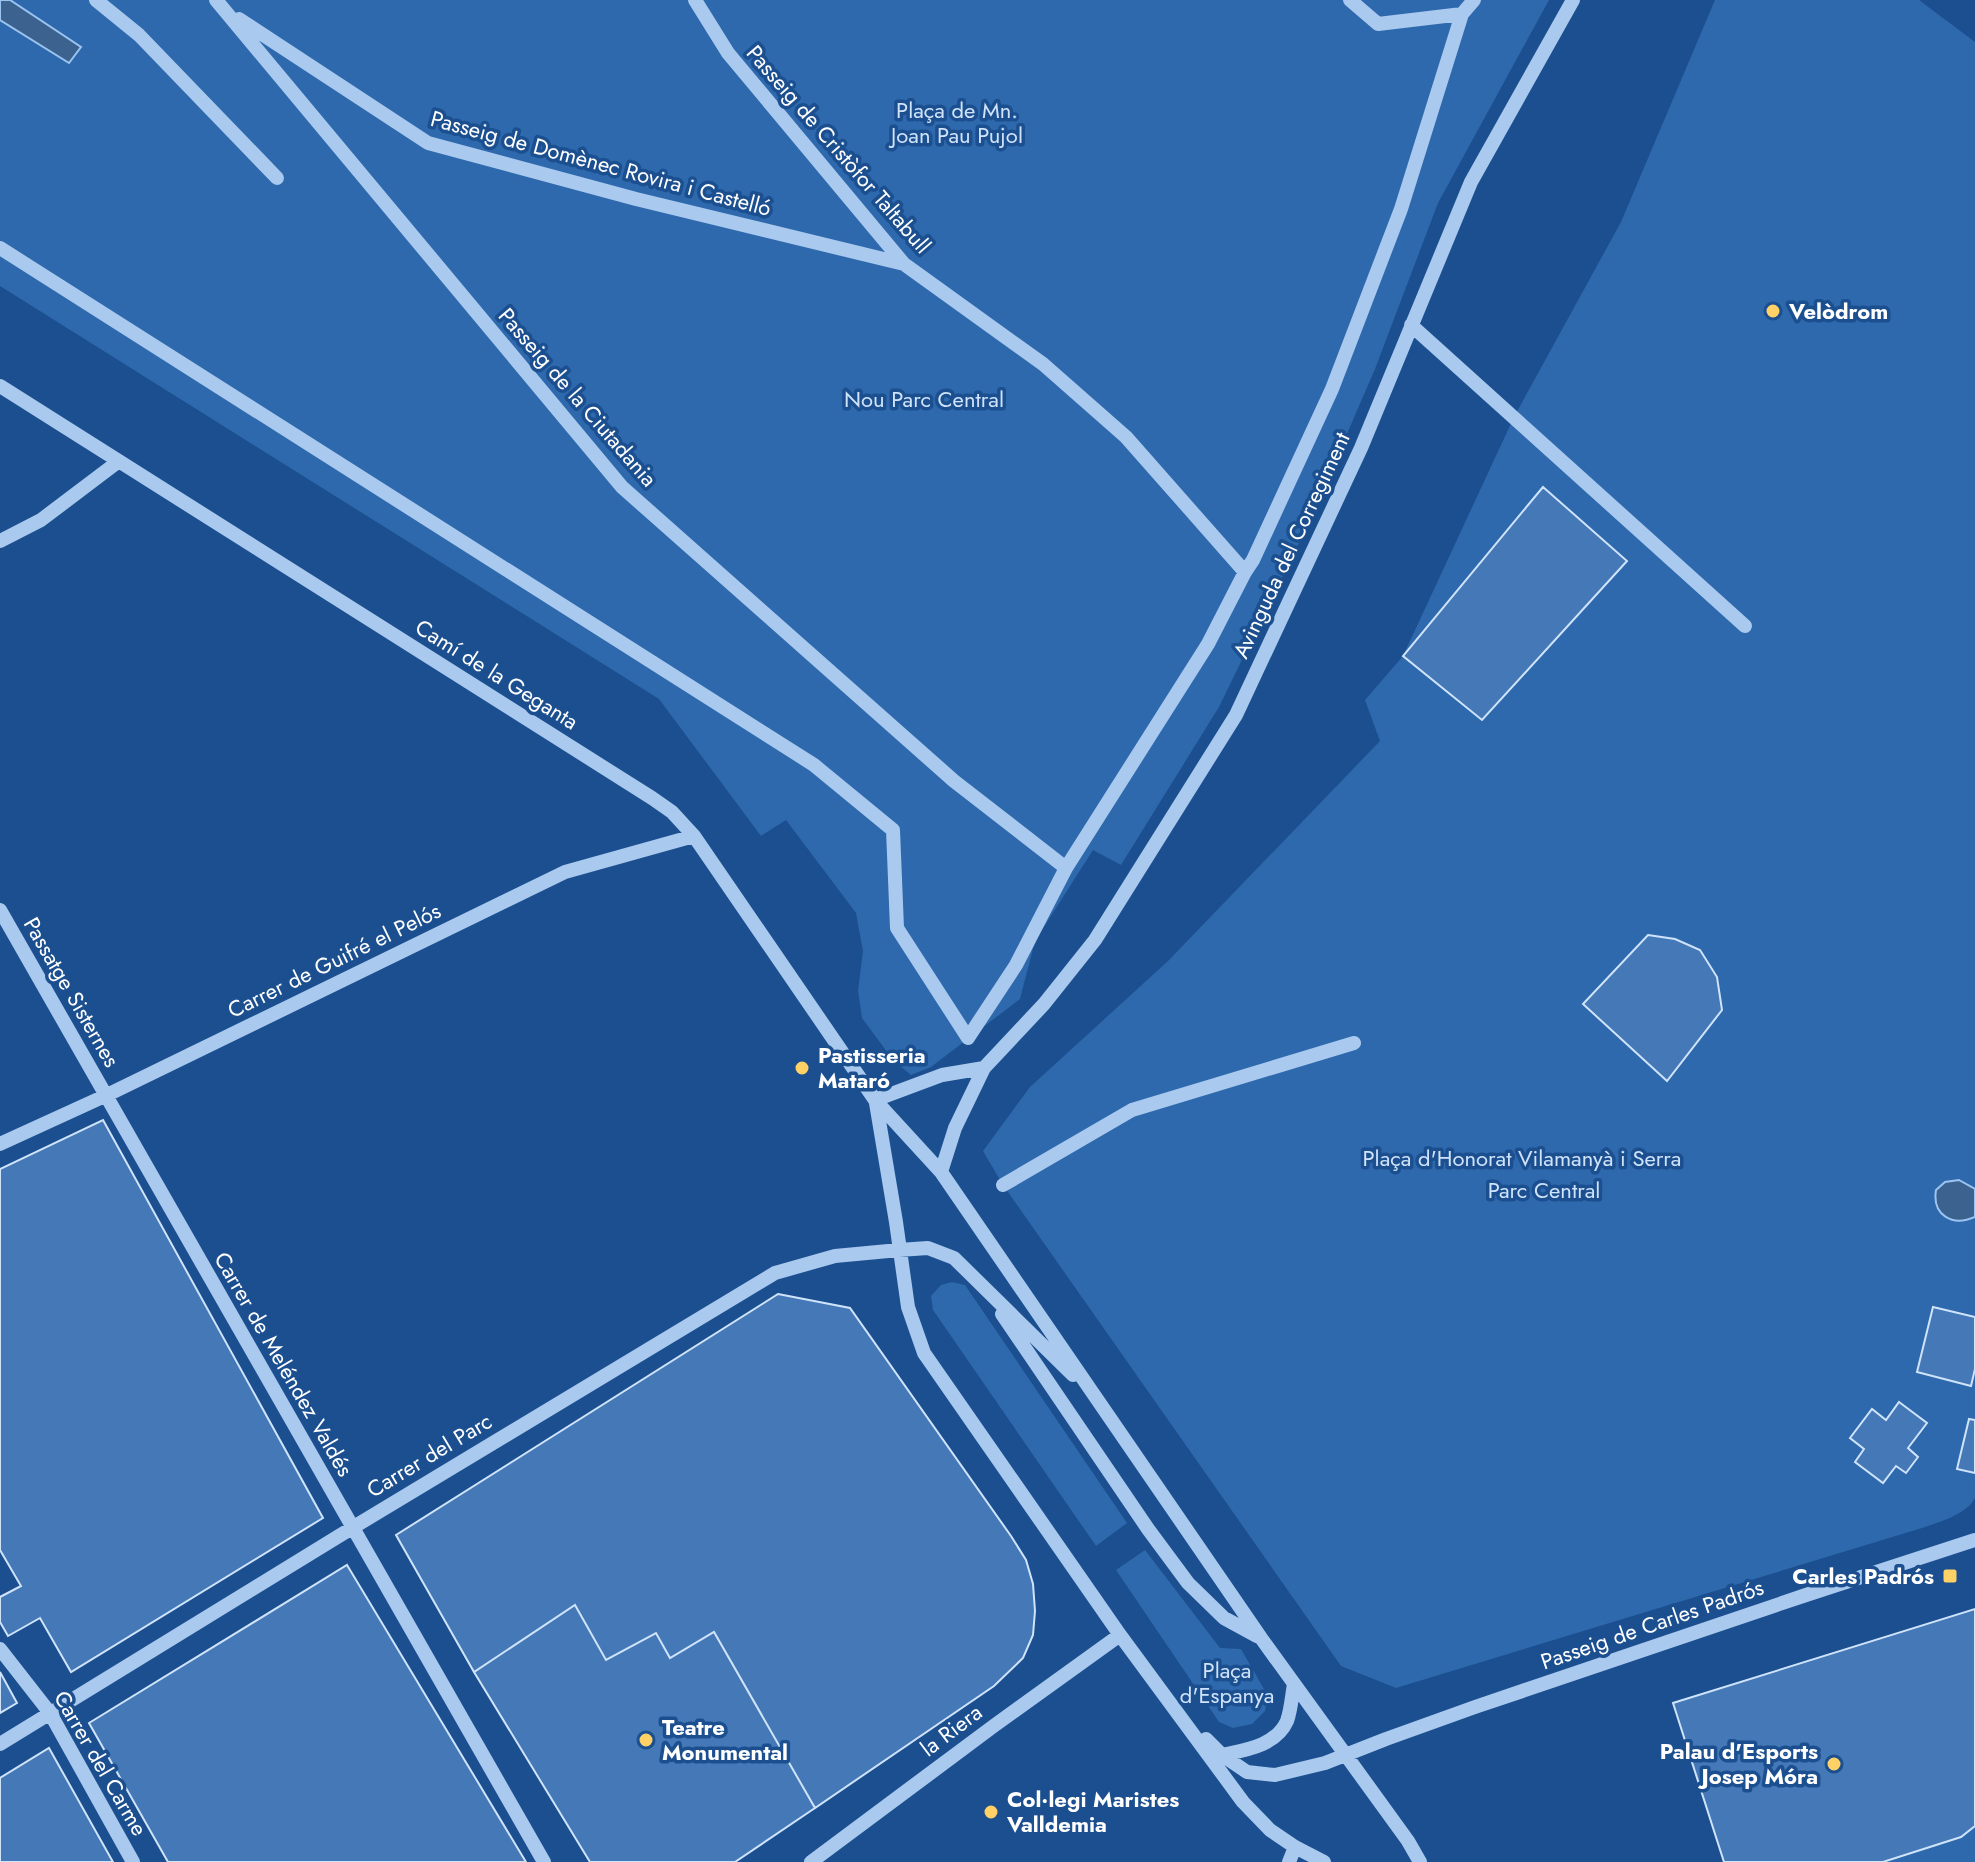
<svg xmlns="http://www.w3.org/2000/svg" width="1975" height="1862" font-family="Jost,sans-serif">
<rect width="100%" height="100%" fill="#1b4f8f"/>
<!-- green -->
<path fill="#2e69ad" d="M0,0h1549l-111,203 -63,166 -67,155 -89,183 -98,158 -28,-15 -58,91 -15,58 -89,68 -20,8 -18,-15 -31,-42 -4,-27 5,-40 -7,-38 -70,-93 -25,16 -102,-137 -659,-413z
M1715,0h204l56,42v1456c-9,17 -36,24 -53,30l-526,160 -55,-22 -338,-481 -20,-34 47,-64 138,-126 212,-220 -15,-41 38,-44 111,-239 107,-195z
M952,1282l13,3 162,238 -31,23 -163,-236 -2,-14 10,-11z
M1145,1550l75,98 21,1 27,47 -3,15 -13,13 -19,4 -14,-6 -103,-152z
M1975,1826v36h-92l78,-25z"/>
<!-- water -->
<path fill="#3c6290" stroke="#9cc4f0" stroke-width="2" d="M0,0h10l71,47 -12,16 -69,-43z
M1959,1180l16,9v28c-23,10 -43,-2 -39,-27l9,-8z"/>
<!-- building -->
<path fill="#4478b7" stroke="#cfe3fa" stroke-width="2" d="M1543,487l84,74 -145,159 -79,-64z
M1648,935l27,4 25,11 17,27 5,33 -55,71 -84,-77z
M103,1120l220,398 -252,154 -31,-54 -32,18 -8,-14v-25l21,-11 -21,-36v-381z
M778,1294l72,14 161,228 15,24 7,24 2,27 -2,24 -10,23 -29,28 -179,122 -101,-176 -44,26 -14,-25 -50,27 -31,-55 -101,67 -78,-137z
M1933,1307l42,10v52l-4,17 -54,-14z
M1899,1402l28,21 -19,25 10,9 -12,16 -10,-7 -13,17 -28,-21 9,-13 -14,-11 22,-29 14,11z
M1969,1419l6,1v53l-18,-4z
M347,1565l179,297h-358l-79,-139z
M575,1605l31,55 50,-27 14,25 44,-26 101,176 -80,54h-145l-116,-190z
M1975,1609v217l-14,11 -78,25h-159l-51,-159z
M0,1672l17,31 -17,10z
M49,1748l64,114h-113v-84z"/>
<g fill="none" stroke-linecap="round" stroke-linejoin="round">
<!-- minor -->
<path stroke="#a9c9ee" stroke-width="14" d="M96,0l43,35 138,143
M216,0l406,487 332,294 112,87
M695,0l33,53 176,211 139,100 83,73 119,135
M1350,0l28,24 84,-10 12,-14
M239,19l189,124 208,56 268,65
M0,248l814,517 79,65 4,98 71,110 48,-73 50,-97 142,-224 37,-72 8,-12 79,-171 69,-180 61,-195
M1411,325l334,301
M0,386l652,412 20,14 22,24 181,264 66,72 320,466 147,203 12,21
M0,541l41,-21 78,-59
M0,910l544,952
M875,1100l67,-25 42,-7
M876,1103l20,119 12,85 16,46 196,282 123,167 27,28 25,17 29,15
M0,1144l107,-49 458,-223 129,-36
M941,1172l14,-44 29,-60 60,-64 51,-64 141,-225 125,-267 110,-266 102,-182
M1003,1185l129,-75 222,-67
M1002,1314l146,215 40,54 36,35 33,18
M0,1649l50,64 83,149
M1206,1739l16,16 25,17 28,3 50,-12 61,-24 89,-32 331,-112 169,-55
M0,1744l352,-216 423,-255 60,-17 64,-6 29,-2 26,10 119,117
M1222,1755c23,-5 54,-9 65,-34 4,-11 5,-26 7,-37
M811,1862l184,-137 125,-90
M1289,1862l6,-15"/>
</g>
<!-- markers -->
<g fill="#ffd166" stroke="#1b4f8f" stroke-width="3">
<circle cx="1773" cy="311" r="8"/>
<circle cx="802" cy="1068" r="8"/>
<rect x="1942" y="1568" width="16" height="16" rx="4"/>
<circle cx="646" cy="1740" r="8"/>
<circle cx="1834" cy="1764" r="8"/>
<circle cx="991" cy="1812" r="8"/>
</g>
<g text-anchor="middle" dominant-baseline="central" stroke-width="7" stroke-linejoin="round" paint-order="stroke">
<!-- park labels -->
<g font-size="22" fill="#cfe3fa" stroke="#1b4f8f">
<text x="957" y="110">Plaça de Mn.<tspan x="957" dy="25">Joan Pau Pujol</tspan></text>
<text x="924" y="399">Nou Parc Central</text>
<text x="1522" y="1158">Plaça d'Honorat Vilamanyà i Serra</text>
<text x="1544" y="1190">Parc Central</text>
<text x="1227" y="1670">Plaça<tspan x="1227" dy="25">d'Espanya</tspan></text>
</g>
<!-- street labels -->
<g font-size="22" fill="#fff" stroke="#1b4f8f">
<text transform="translate(839 149) rotate(49)">Passeig de Cristòfor Taltabull</text>
<text transform="translate(601 163) rotate(15)">Passeig de Domènec Rovira i Castelló</text>
<text transform="translate(578 397) rotate(49)">Passeig de la Ciutadania</text>
<text transform="translate(1291 545) rotate(-65)">Avinguda del Corregiment</text>
<text transform="translate(497 674) rotate(32)">Camí de la Geganta</text>
<text transform="translate(334 960) rotate(-26)">Carrer de Guifré el Pelós</text>
<text transform="translate(72 992) rotate(60)">Passatge Sisternes</text>
<text transform="translate(284 1364) rotate(60)">Carrer de Meléndez Valdés</text>
<text transform="translate(429 1455) rotate(-31)">Carrer del Parc</text>
<text transform="translate(1652 1624) rotate(-19)">Passeig de Carles Padrós</text>
<text transform="translate(951 1730) rotate(-37)">la Riera</text>
<text transform="translate(101 1763) rotate(60)">Carrer del Carme</text>
</g>
<!-- poi labels -->
<g font-size="22" font-weight="bold" fill="#fff" stroke="#1b4f8f" text-anchor="start">
<text x="1789" y="311">Velòdrom</text>
<text x="818" y="1055">Pastisseria<tspan x="818" dy="25">Mataró</tspan></text>
<text x="1934" y="1576" text-anchor="end">Carles Padrós</text>
<text x="662" y="1727">Teatre<tspan x="662" dy="25">Monumental</tspan></text>
<text x="1818" y="1751" text-anchor="end">Palau d'Esports<tspan x="1818" dy="25">Josep Móra</tspan></text>
<text x="1007" y="1799">Col·legi Maristes<tspan x="1007" dy="25">Valldemia</tspan></text>
</g>
</g>
</svg>
